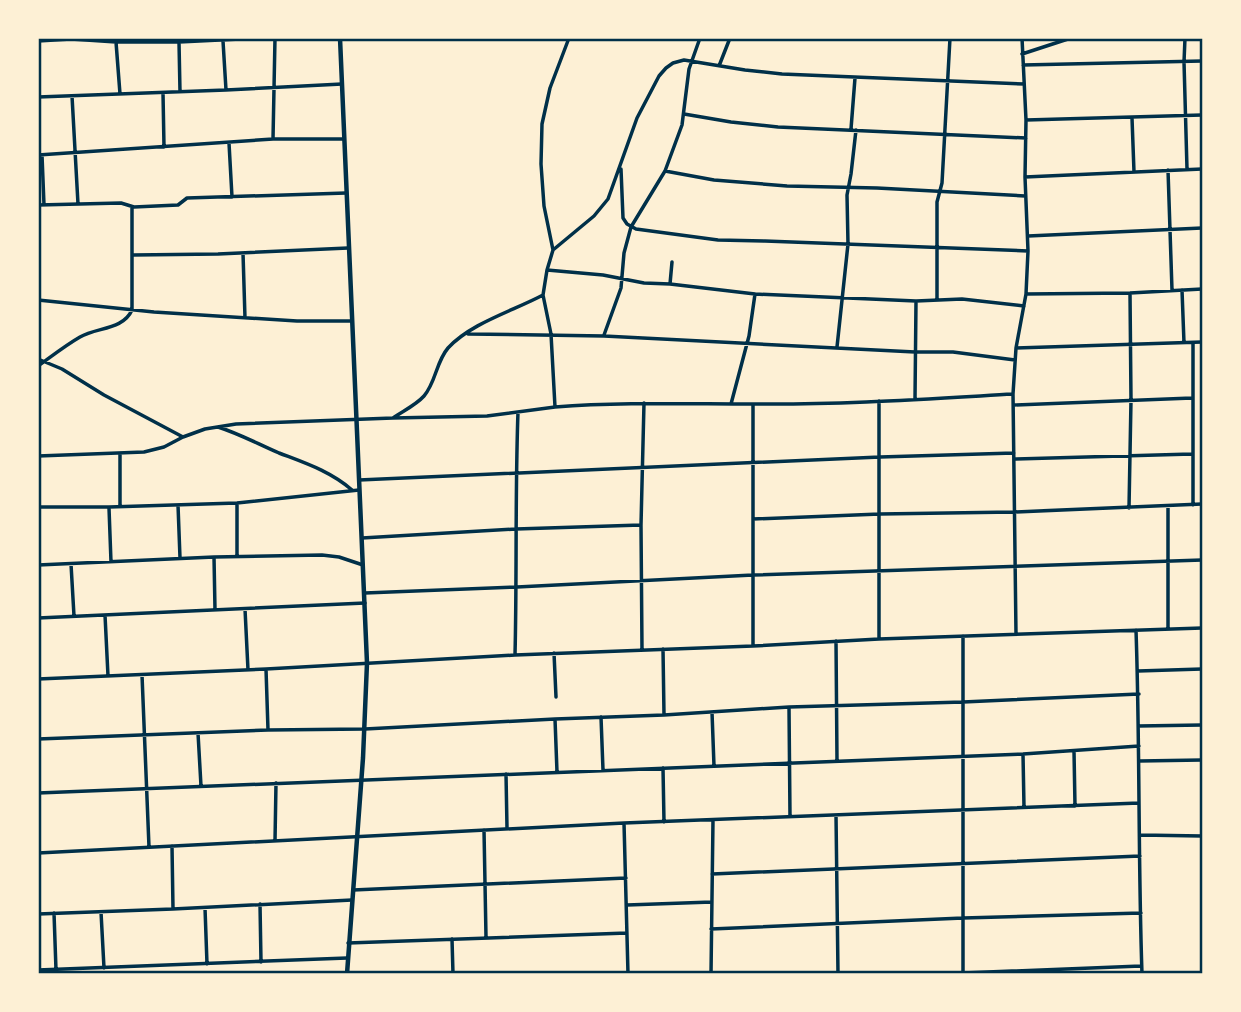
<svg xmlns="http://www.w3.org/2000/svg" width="1241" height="1012" font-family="'Roboto Condensed',sans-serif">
<rect width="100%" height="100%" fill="#fdf0d5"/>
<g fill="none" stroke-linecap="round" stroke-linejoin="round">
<!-- minor -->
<path stroke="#003049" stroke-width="3.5" d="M1185,38l-1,24 3,107
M38,41l33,-2 45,3h63l80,-4
M223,41l3,49
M116,42l4,52
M179,42l1,50
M1022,54l49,-16
M1023,65l179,-4
M719,66l11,-28
M163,93l1,54
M72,96l6,108
M38,97l188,-7 116,-6
M684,114l47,8 47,5 248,11
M1132,118l2,54
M1026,120l176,-5
M851,129l4,-51
M273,139l2,-101
M229,143l3,54
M38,155l235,-16h71
M42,155l2,50
M621,169l2,49 4,6 9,5 82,11 47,1 263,10
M1168,170l4,120
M665,171l49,9 73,6 90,2 148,8
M1025,177l177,-8
M38,205l83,-2 13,4 44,-2 9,-7 159,-5
M1028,236l174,-8
M553,250l-9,-44 -3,-42 1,-40 8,-36 19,-50
M243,253l2,65
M133,255l85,-1 130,-6
M547,270l56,5 41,8 26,1 85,10 161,7 46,-2 62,7
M670,284l2,-22
M1182,290l2,53
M1026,294l104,-1 72,-4
M38,300l116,12 143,9h54
M937,300v-98l5,-19 8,-145
M468,334l136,2 311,16h38l62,8
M604,335l17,-47 3,-35 7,-26 34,-56 17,-46 7,-56 11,-31
M1193,343v162
M837,347l11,-103 -1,-49 4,-21 5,-44
M1016,348l186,-6
M38,359l24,10 42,26 79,42
M38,366c14,-10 28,-21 42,-29 17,-10 43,-7 52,-27v-103
M915,399l1,-98
M879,401v238
M731,404l18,-68 6,-42
M753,404v242
M1014,405l178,-7
M555,407c65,-5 131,-3 197,-3 87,1 174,-5 261,-10
M393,418c10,-7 23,-13 31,-22 12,-14 12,-34 24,-48 23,-25 65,-37 95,-53l4,-25 6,-20 41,-34 14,-17 29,-81 22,-42 7,-8 7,-5 11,-3 61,10 37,4 242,10
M218,427c22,7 40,17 61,26 26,10 51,18 73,37
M38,456l106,-4 20,-5 19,-10 22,-8 31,-5 157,-6 94,-2 68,-9 -4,-73 -8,-39
M1014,459l178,-5
M359,480l521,-23 134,-4
M178,505l2,53
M38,507h71l128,-4 122,-13
M120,507v-53
M109,508l2,54
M1129,508l2,-108 -1,-107
M753,519l127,-5 134,-2 188,-8
M362,538l154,-9 125,-4
M237,556v-53
M214,557l1,53
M71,564l3,52
M38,565l176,-8 108,-2 17,2 24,8
M365,593l152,-6 236,-12 449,-15
M245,609l3,61
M105,615l3,61
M38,618l327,-15
M1168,629v-123
M1136,630c4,115 2,229 6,344
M1016,634l-3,-240 3,-46 10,-54 2,-43 -3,-74 1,-57 -4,-82
M836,641l1,120
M663,649l1,66
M642,650l-1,-125 3,-122
M554,653l2,44
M515,655c2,-81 0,-162 3,-243
M266,669l2,61
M1138,671l64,-2
M142,675l7,172
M38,679l228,-10 249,-14 238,-9 126,-7 323,-11
M789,707l1,109
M712,712l2,54
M601,717l2,53
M555,719l2,53
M1138,726l64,-1
M198,733l3,53
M38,739l230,-9 97,-1 190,-10 109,-4 125,-8 174,-5 176,-8
M1074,751l1,55
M1023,754l1,53
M1139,761l63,-1
M663,768l1,54
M506,774l1,54
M38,793l985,-39 116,-8
M836,815l2,159
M624,823l4,151
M484,830l2,107
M1140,835l62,1
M275,841l1,-58
M172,846l1,63
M38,853l586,-30 515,-20
M712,874l428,-18
M353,890l273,-12
M260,904l1,58
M627,905l85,-3
M205,908l2,56
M101,912l3,56
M54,913l2,57
M38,914l135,-5 179,-9
M711,929l252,-11 178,-5
M452,939l1,35
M348,943l279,-10
M38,970l309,-12
M711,974l2,-154
M938,974l203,-8
M963,974v-338"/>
<!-- tertiary -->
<path stroke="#003049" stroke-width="4.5" d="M340,38l27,625 -4,95 -16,216"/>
</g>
<!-- border -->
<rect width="1241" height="1012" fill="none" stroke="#fdf0d5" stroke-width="80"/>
<rect x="40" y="40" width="1161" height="932" fill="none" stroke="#003049" stroke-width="2.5"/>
</svg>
